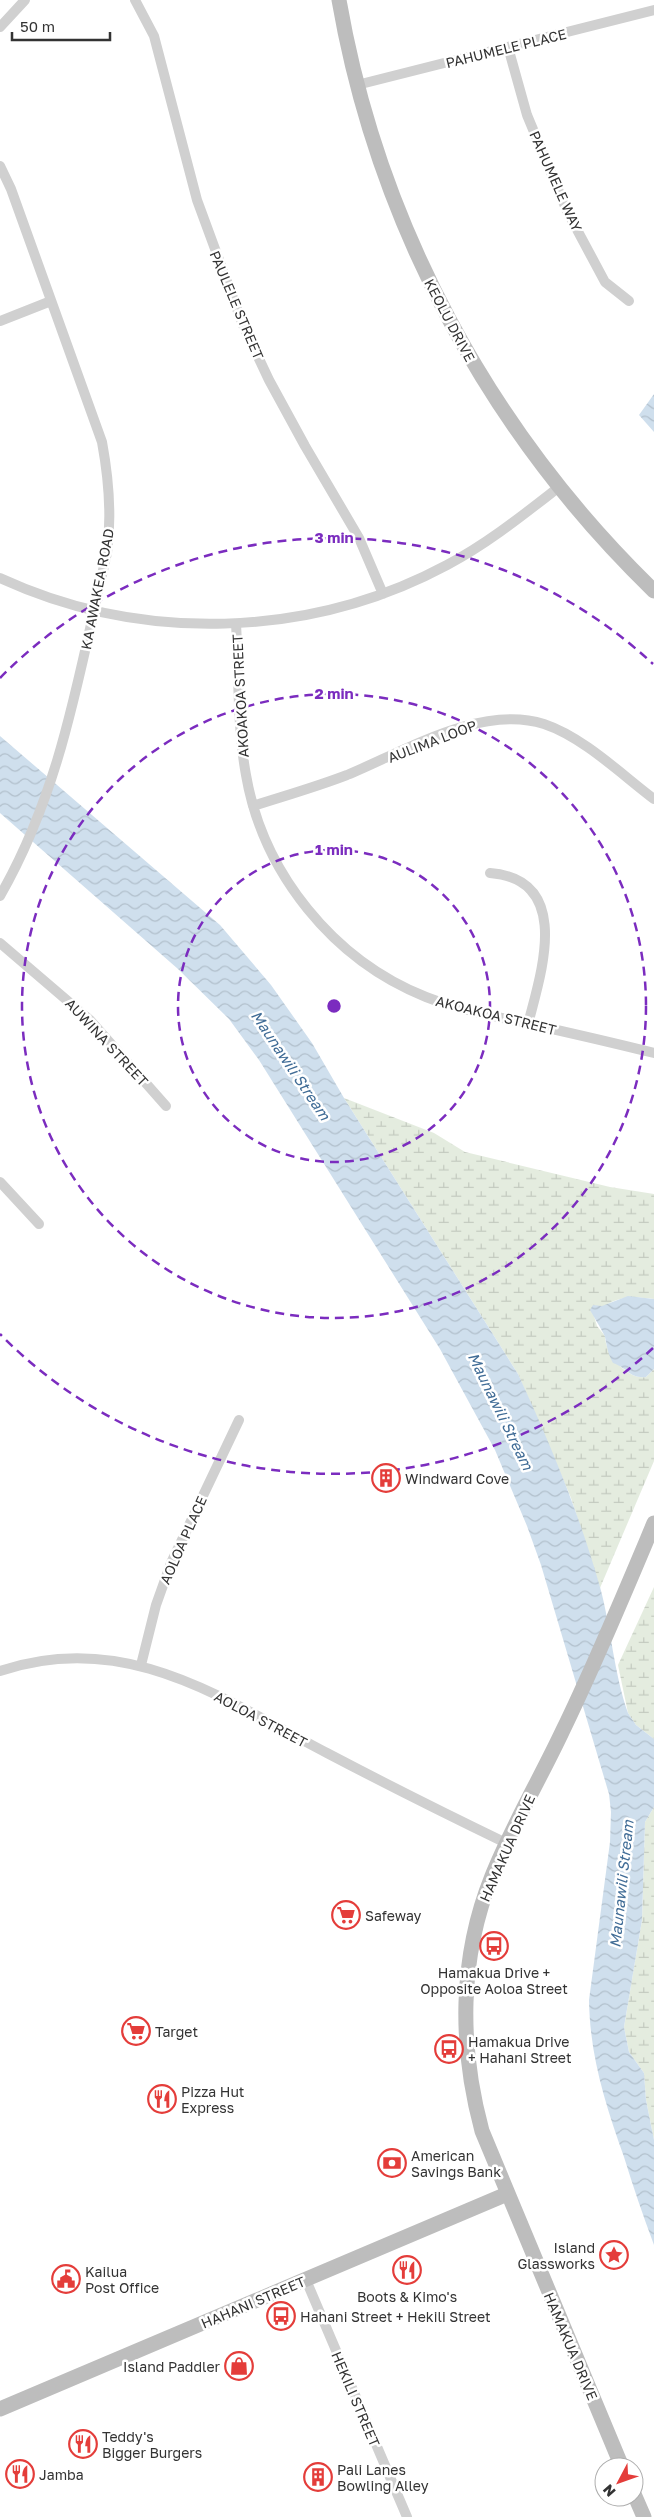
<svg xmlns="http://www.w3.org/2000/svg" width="654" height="2517" font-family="'Golos Text',sans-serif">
<defs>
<pattern id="wetland-marsh" width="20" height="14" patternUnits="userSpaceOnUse" patternTransform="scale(1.25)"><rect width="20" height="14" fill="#e4ecdf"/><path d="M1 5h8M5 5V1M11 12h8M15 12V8" fill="none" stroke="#c4cbc0"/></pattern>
<pattern id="water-waves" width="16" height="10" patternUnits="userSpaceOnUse" patternTransform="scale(1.25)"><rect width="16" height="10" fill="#cfdfed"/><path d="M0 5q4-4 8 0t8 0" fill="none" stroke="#b2c0cc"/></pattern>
</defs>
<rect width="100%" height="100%" fill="#fff"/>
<!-- wetland -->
<path fill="url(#wetland-marsh)" d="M344,1098l90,35 31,19 145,35 44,7v105c-24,-3 -43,-3 -60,17l3,10 8,10c0,18 22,44 41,41l8,-8v92l-54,127 -29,-90 -53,-124z
M654,1587v152l-18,-14 -8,-12 -10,-48z
M654,1807v333l-8,-40 -2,-27 -15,-21 -5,-25 18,-107 3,-98z"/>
<!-- water -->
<path fill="url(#water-waves)" d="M654,394v38l-15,-17z
M0,736l220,189 51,60 41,58 32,55 174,276c32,69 61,139 82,213 11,40 14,87 28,126l8,12 18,14v68l-9,15 -3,98 -18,107 5,25 15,21 2,27 8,40v105c-11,-29 -21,-59 -30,-88 -19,-54 -34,-100 -35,-157l21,-158 1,-30 -2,-18 -68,-229 -14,-39 -32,-76 -55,-101 -181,-289 -30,-41 -51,-50 -178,-156z
M628,1296l26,3v70l-8,8c-16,2 -20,-10 -33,-14 -5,-9 -6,-16 -8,-26 0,-2 -14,-25 -15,-27l3,-5 9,1z"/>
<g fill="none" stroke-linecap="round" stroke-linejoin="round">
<!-- street -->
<path stroke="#d0d0d0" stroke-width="10" d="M135,0l19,36 43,164 46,125 26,55 36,66 54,92 24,56
M0,27l25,-27
M508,47l19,68 40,96 38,71 24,19
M357,85l297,-75
M0,166l11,23 91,253c7,38 10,73 5,111 -28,119 -45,235 -107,343
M0,321l51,-20
M0,578c141,65 309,61 447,-13 40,-21 76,-50 112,-78
M236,624c3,49 1,102 10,151 17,98 87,185 180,222 31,12 63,18 95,25 45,10 89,20 133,31
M253,806c31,-10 63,-19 94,-31 58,-24 134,-71 197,-51 39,13 77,50 110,75
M490,873c83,7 51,100 38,151
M0,943l90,77 76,86
M0,1182l39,42
M141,1665l15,-60 15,-42 68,-143
M0,1671c125,-42 221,27 327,82 59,31 119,61 179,90
M306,2280l101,237"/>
<!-- secondary -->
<path stroke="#bdbdbd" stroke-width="15" d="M339,0c39,225 151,432 315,591
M0,2409l507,-215
M622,2467l-140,-336c-23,-85 -23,-173 10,-255 20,-50 48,-97 71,-146 33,-68 62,-138 91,-207
M634,2494l10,23"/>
</g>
<!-- distance rings -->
<g fill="none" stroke="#7b2cbf" stroke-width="2.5" stroke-dasharray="9 6">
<circle cx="334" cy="1006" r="156"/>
<circle cx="334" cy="1006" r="312"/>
<path d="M653 1348A468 468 0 0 1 0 1334M0 678A468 468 0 0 1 653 664"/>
</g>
<!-- icons -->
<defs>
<symbol id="building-ring" viewBox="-11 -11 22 22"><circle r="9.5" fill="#fff" stroke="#e43d3a" stroke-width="1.5"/><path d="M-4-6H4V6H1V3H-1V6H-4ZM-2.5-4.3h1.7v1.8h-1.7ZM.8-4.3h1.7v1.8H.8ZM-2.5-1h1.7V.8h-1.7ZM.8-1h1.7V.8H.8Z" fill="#e43d3a"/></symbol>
<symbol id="supermarket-ring" viewBox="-11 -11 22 22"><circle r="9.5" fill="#fff" stroke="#e43d3a" stroke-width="1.5"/><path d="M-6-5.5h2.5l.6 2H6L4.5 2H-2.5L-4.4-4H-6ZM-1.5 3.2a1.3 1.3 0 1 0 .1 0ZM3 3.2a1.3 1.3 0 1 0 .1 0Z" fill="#e43d3a"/></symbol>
<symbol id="bus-ring" viewBox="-11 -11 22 22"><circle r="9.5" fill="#fff" stroke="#e43d3a" stroke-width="1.5"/><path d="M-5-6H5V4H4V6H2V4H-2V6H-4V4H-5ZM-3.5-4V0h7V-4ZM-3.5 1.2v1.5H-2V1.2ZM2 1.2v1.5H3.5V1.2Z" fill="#e43d3a"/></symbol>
<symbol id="restaurant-ring" viewBox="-11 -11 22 22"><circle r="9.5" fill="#fff" stroke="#e43d3a" stroke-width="1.5"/><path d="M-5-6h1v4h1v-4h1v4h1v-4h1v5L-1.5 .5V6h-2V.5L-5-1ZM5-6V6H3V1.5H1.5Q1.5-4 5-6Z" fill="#e43d3a"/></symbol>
<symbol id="bank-ring" viewBox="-11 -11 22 22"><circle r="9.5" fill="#fff" stroke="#e43d3a" stroke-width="1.5"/><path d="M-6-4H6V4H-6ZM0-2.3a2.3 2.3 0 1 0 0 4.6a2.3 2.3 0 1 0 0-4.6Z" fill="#e43d3a"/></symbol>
<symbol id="sight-ring" viewBox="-11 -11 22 22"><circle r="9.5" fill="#fff" stroke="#e43d3a" stroke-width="1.5"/><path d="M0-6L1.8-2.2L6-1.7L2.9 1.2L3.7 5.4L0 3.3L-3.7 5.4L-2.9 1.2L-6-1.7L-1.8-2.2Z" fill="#e43d3a"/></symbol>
<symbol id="civic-ring" viewBox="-11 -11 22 22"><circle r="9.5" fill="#fff" stroke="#e43d3a" stroke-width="1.5"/><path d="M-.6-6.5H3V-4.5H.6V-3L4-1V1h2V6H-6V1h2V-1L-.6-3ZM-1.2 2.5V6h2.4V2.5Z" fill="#e43d3a"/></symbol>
<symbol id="shop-ring" viewBox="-11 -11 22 22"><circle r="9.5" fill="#fff" stroke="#e43d3a" stroke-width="1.5"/><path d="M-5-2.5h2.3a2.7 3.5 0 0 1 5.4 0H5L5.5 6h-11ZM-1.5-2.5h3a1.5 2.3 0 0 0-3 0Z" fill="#e43d3a"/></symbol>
</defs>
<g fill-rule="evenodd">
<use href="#building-ring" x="370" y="1462" width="32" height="32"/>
<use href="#supermarket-ring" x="330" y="1899" width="32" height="32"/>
<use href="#bus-ring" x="478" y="1930" width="32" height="32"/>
<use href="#supermarket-ring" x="120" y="2015" width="32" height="32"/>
<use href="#bus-ring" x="433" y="2033" width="32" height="32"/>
<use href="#restaurant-ring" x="146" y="2083" width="32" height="32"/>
<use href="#bank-ring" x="376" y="2147" width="32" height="32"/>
<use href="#sight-ring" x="598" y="2239" width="32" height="32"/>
<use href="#restaurant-ring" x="391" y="2254" width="32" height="32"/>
<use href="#civic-ring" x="50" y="2263" width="32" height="32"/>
<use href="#bus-ring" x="265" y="2300" width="32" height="32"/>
<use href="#shop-ring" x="223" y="2350" width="32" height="32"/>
<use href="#restaurant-ring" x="67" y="2428" width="32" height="32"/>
<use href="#restaurant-ring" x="4" y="2458" width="32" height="32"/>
<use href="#building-ring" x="302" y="2461" width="32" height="32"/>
</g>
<g text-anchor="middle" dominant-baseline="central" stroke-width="5" stroke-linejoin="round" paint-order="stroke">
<!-- street labels -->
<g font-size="14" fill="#333" stroke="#fff">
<text transform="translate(506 48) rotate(-14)">PAHUMELE PLACE</text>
<text transform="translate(556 181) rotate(66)">PAHUMELE WAY</text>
<text transform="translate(237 305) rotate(67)">PAULELE STREET</text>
<text transform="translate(450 320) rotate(62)">KEOLU DRIVE</text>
<text transform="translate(97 589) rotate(-79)">KA AWAKEA ROAD</text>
<text transform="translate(240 696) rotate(-93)">AKOAKOA STREET</text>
<text transform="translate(432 741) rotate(-21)">AULIMA LOOP</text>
<text transform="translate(496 1015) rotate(14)">AKOAKOA STREET</text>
<text transform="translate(107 1042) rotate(47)">AUWINA STREET</text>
<text transform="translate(183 1540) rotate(-66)">AOLOA PLACE</text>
<text transform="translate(261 1719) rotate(28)">AOLOA STREET</text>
<text transform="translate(507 1848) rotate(-66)">HAMAKUA DRIVE</text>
<text transform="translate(253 2302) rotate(-23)">HAHANI STREET</text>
<text transform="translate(571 2346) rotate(67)">HAMAKUA DRIVE</text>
<text transform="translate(356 2399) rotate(67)">HEKILI STREET</text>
</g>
<!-- poi labels -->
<g font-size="14" fill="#333" stroke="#fff" text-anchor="start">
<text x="405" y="1478">Windward Cove</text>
<text x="365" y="1915">Safeway</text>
<text x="494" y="1972" text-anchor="middle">Hamakua Drive +<tspan x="494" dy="16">Opposite Aoloa Street</tspan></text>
<text x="155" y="2031">Target</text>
<text x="468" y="2041">Hamakua Drive<tspan x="468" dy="16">+ Hahani Street</tspan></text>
<text x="181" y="2091">Pizza Hut<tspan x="181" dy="16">Express</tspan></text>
<text x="411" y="2155">American<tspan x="411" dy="16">Savings Bank</tspan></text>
<text x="595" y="2247" text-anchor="end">Island<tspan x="595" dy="16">Glassworks</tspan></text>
<text x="85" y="2271">Kailua<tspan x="85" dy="16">Post Office</tspan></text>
<text x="407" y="2296" text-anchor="middle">Boots &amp; Kimo's</text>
<text x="300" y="2316">Hahani Street + Hekili Street</text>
<text x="220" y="2366" text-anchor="end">Island Paddler</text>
<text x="102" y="2436">Teddy's<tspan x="102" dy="16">Bigger Burgers</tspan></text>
<text x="337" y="2469">Pali Lanes<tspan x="337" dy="16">Bowling Alley</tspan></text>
<text x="39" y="2474">Jamba</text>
</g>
<!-- water labels -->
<g font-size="15" font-style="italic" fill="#406c96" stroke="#fff">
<text transform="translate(291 1065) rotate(56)">Maunawili Stream</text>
<text transform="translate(501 1411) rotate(64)">Maunawili Stream</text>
<text transform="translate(621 1884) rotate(-84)">Maunawili Stream</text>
</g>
</g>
<circle cx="334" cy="1006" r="8" fill="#7b2cbf" stroke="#fff" stroke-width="2.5"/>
<g font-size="15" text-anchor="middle" font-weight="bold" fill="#7b2cbf" stroke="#fff" stroke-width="5" stroke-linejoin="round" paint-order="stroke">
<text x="334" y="543">3 min</text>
<text x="334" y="699">2 min</text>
<text x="334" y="855">1 min</text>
</g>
<!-- north arrow -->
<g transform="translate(619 2482) rotate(229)"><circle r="24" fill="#ffffff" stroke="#adadad"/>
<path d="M0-4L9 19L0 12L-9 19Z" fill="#e43d3a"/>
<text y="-8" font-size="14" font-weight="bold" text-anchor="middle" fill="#333333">N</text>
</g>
<!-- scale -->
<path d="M12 32v8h98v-8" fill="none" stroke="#333333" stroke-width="2.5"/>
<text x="20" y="32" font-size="15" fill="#333333" stroke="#ffffff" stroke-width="4" paint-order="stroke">50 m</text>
</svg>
